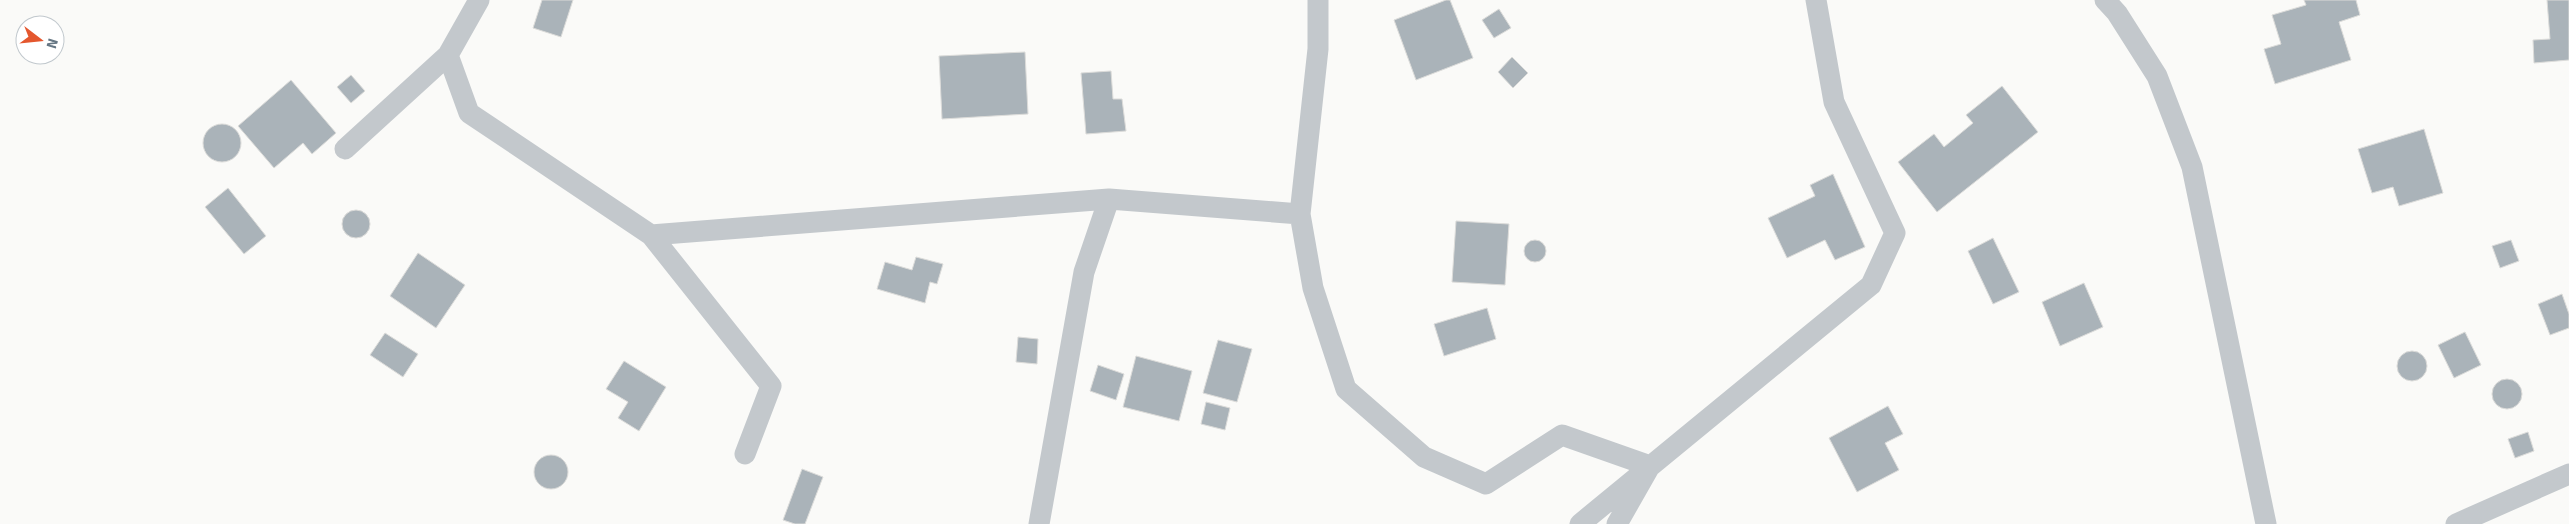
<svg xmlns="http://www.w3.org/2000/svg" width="2569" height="524" font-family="Signika,sans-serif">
<rect width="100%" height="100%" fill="#fafaf8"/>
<!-- building -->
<path fill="#aab3b9" stroke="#dcdcda" d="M542,0h31l-12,37 -28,-9z
M1446,0h4l23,58 -57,22 -22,-60z
M2304,0h52l4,15 -21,7 12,38 -76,24 -11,-35 17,-5 -9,-29 34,-10z
M2547,0h22v60l-35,3 -1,-23 17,-1z
M1499,9l12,19 -17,10 -12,-18z
M1025,52l3,62 -86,5 -3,-63z
M1512,57l16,16 -15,15 -15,-16z
M1111,71l2,28h9l4,32 -40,3 -5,-61z
M351,75l14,16 -14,12 -14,-16z
M291,80l45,53 -24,21 -9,-11 -29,25 -36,-42z
M2002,86l36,46 -101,80 -39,-50 36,-28 10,13 29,-24 -7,-8z
M203 143a19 19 0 1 1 38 0a19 19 0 1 1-38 0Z
M2424,129l19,64 -44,13 -6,-19 -21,6 -14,-44z
M1833,174l32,73 -30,13 -10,-20 -38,18 -19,-40 47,-22 -5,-11z
M228,188l38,48 -22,18 -39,-47z
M342 224a14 14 0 1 1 28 0a14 14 0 1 1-28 0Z
M1456,221l53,3 -4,61 -53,-3z
M1993,238l26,54 -26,12 -25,-53z
M1524 251a11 11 0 1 1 22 0a11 11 0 1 1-22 0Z
M2511,240l8,21 -19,7 -8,-22z
M418,253l47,32 -29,43 -46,-32z
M916,257l27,7 -6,20 -7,-2 -5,21 -48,-14 8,-27 27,8z
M2084,283l19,44 -43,19 -18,-44z
M2562,294l7,20v14l-19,7 -12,-31z
M1487,308l9,31 -52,17 -10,-32z
M2465,332l16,33 -27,13 -16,-33z
M385,333l33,21 -15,23 -33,-22z
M1018,337l20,2 -1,25 -21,-2z
M1218,340l34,9 -15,53 -34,-9z
M2397 366a15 15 0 1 1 30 0a15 15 0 1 1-30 0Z
M1136,356l56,15 -13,50 -56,-14z
M624,361l42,26 -27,44 -21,-13 10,-16 -22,-13z
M1098,365l26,9 -8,26 -26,-9z
M2492 394a15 15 0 1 1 30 0a15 15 0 1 1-30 0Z
M1206,402l24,6 -5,22 -24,-6z
M1888,406l15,28 -18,9 14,27 -42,22 -28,-54z
M2528,432l6,19 -19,7 -7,-19z
M534 472a17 17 0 1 1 34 0a17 17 0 1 1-34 0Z
M802,469l21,8 -18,47h-10l-12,-4z"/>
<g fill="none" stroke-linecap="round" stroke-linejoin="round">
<!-- service -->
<path stroke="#c3c8cc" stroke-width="21" d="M479,0l-31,55 21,58 182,122 458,-36 191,15
M1318,0v49l-18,165 13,74 33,101 78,68 62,27 76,-49 88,31 -33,58
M2105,0l12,13 40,63 35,91 74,357
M345,149l103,-94
M651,235l120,151 -26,68
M1039,524l45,-252 25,-73
M1580,524l291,-239 24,-52 -61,-131 -18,-102
M2456,524l113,-50"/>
</g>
<!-- north arrow -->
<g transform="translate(40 40) rotate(106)"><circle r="24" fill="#ffffff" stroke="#c1c8cd"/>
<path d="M0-4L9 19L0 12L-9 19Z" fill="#e4572e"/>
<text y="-8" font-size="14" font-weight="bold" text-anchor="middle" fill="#657683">N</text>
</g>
</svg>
